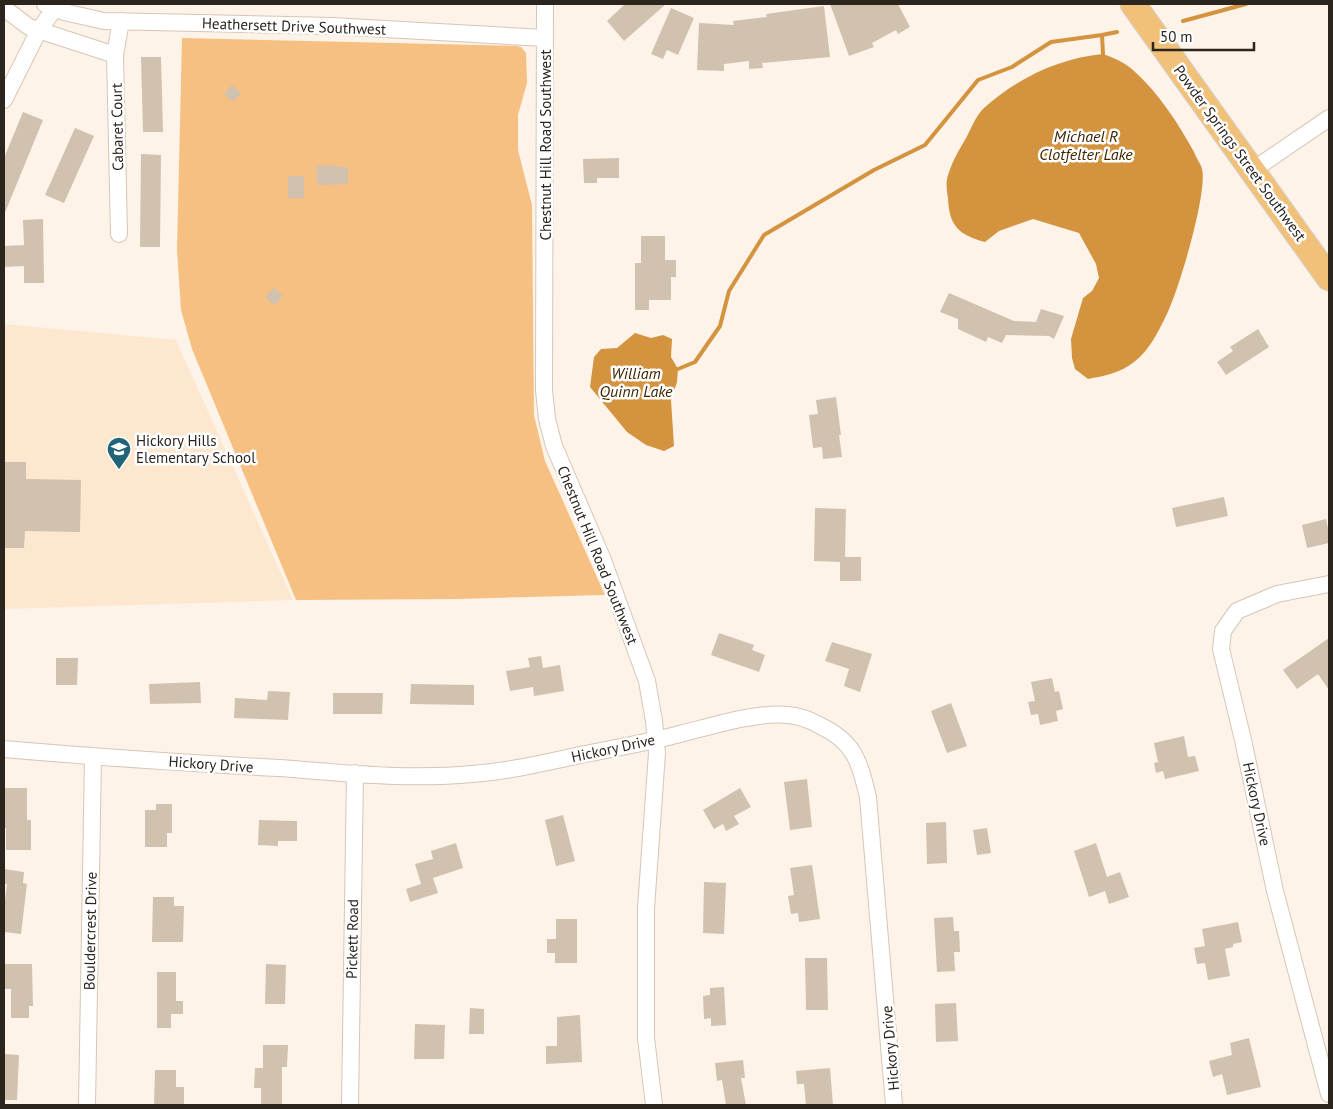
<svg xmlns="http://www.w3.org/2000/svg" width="1333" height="1109" font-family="'PT Sans',sans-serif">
<rect width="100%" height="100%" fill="#fdf3e8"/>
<!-- built -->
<path fill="#fde7ce" d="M4,324l172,16 117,260 -289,9z"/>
<!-- green -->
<path fill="#f5c082" d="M182,38l335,8 4,1 5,6 1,30 -9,32v35l14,55 2,210 11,46 60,134 -149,4 -160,1 -104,-251 -11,-39 -4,-60z"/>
<!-- water -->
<path fill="#d3933f" d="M1103,54c11,4 21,8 30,16 25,22 45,53 61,82 2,6 7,12 8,17 6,23 -24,124 -36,147 -8,16 -17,35 -32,46 -14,11 -30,14 -46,17l-13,-10 -3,-11 -1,-19 12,-41 9,-7 7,-13 -3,-14 -17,-31 -46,-14 -34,12 -14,11c-26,-7 -36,-16 -37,-44 -1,-6 -2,-13 -1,-19 3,-14 12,-29 19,-41 5,-9 10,-23 18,-30 32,-29 75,-50 119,-54z
M635,333l16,5 12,-3 9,4 -1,18 7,12 -1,13 -6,18 3,46 -10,5 -18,-6 -19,-13 -37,-45 4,-30 7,-8 16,-1z"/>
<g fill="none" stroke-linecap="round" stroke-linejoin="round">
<!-- stream -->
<path stroke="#d3933f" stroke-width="4" d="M1183,21l63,-17
M1103,54l-1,-19 15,-3
M678,369l17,-7 25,-36 9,-35 35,-56 110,-65 51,-25 53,-65 34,-13 39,-25 51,-7"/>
</g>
<!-- building -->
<path fill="#d1c1af" d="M625,4h41l-42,37 -17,-20z
M830,4h68l12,23 -12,7 -2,-4 -24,13 2,4 -25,9z
M824,6l6,51 -68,6 1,5 -14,1v-8l-25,3v7l-27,-1 2,-47 35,2 -1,-4 34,-4 -1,-3z
M671,8l23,10 -16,37 -11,-5 -4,9 -12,-5z
M141,57h20l2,75h-20z
M232,85l9,8 -8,9 -9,-8z
M23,112l20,8 -39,95v-57z
M75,128l19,8 -30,67 -19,-8z
M141,154l20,1 -1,92h-20z
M619,158v20h-22v5h-13l-1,-24z
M317,165l31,2v17l-31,1z
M288,176h16v22h-16z
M43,219l1,64h-20v-17l-20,1v-21l20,-1 -1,-25z
M641,236h24v24h11v17h-5v23h-22v10h-14v-47h6z
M273,288l10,7 -8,10 -10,-7z
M949,293l65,28 22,1 5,-13 23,7 -10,23 -5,-3 -43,-1 -4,8 -14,-6 -2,5 -28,-13v-10l-18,-7z
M1258,329l11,18 -43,28 -9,-13 16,-11 -3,-4z
M836,397l5,38h-2l3,22 -19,2 -1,-12 -9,1 -4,-33 9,-1 -2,-14z
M4,462h22v17l55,1 -1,52 -55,-1 -1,17h-20z
M1224,497l4,19 -52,11 -4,-19z
M815,508l31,1 -1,48h16v24h-21v-19l-26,-1z
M1326,519l3,14v10l-22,5 -5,-23z
M719,633l35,12 -2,5 13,5 -6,17 -48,-17z
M1329,638v52l-11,-16 -21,15 -14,-19z
M832,642l40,12 -12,38 -16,-6 5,-17 -24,-8z
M541,656l2,12 17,-3 4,26 -30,5 -1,-9 -23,4 -4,-20 24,-4 -2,-9z
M56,658h22l-1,27h-21z
M1052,678l3,14 4,-1 4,18 -7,2 2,10 -18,4 -2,-11 -7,1 -3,-13 7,-1 -4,-19z
M200,682l1,21 -51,1 -1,-20z
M411,684l63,1v20l-64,-1z
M268,691l22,1 -2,28 -54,-2 1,-20 32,2z
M333,693h50l-1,21h-49z
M951,703l16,43 -20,7 -16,-42z
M1184,736l4,21 7,-1 4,15 -34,8 -2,-8 -7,2 -2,-10 4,-1 -4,-19z
M807,779l5,48 -22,3 -6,-48z
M4,788h23v32h4v30h-25v-22h-2z
M740,788l11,19 -17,9 5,8 -13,7 -3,-7 -9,5 -11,-19z
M156,804h16v29h-5v14h-22v-37h11z
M563,815l12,46 -19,5 -11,-46z
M259,820l38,1v20h-19v5l-20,-1z
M946,822l1,41 -20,1 -1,-41z
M987,828l4,25 -14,2 -4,-25z
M456,843l7,25 -30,10 5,15 -28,9 -4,-13 15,-5 -6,-20 18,-5 -2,-8z
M1096,843l11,34 13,-5 9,25 -20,7 -4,-13 -16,6 -15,-46z
M812,865l8,54 -21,3 -1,-9 -7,1 -3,-18 6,-1 -4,-27z
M4,869l20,3 -1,11 4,1 -6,50 -17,-2v-25l3,-23h-3z
M704,882l22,1 -2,51 -21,-1z
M153,897h21v9h10l-1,36h-31z
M953,917l1,14h5l1,21h-6l1,19 -18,1 -3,-54z
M556,919h21v44h-22v-10h-8v-14h9z
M1238,922l4,20 -9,2v3l-8,2 5,27 -22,4 -3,-17 -8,1 -3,-16 11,-2 -3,-17z
M805,958h22l1,52h-22z
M4,964h28l1,42h-4v12h-18v-29h-7z
M266,964l20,1 -1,39h-20z
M157,972h19v29h7v13h-12v14h-14z
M724,987l2,38 -15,1v-8l-7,1 -1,-23 7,-1v-7z
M956,1003l2,38 -22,1 -1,-38z
M470,1008l14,1v25h-15z
M580,1015l2,47 -36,2v-18h11v-29z
M415,1024l30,1 -1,34h-30z
M1249,1038l12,49 -34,8 -5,-21 -9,3 -4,-16 23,-6 -2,-12z
M263,1045h25l-1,22h-5v38h-21v-17h-7l1,-20h8z
M4,1054l15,1 -2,45h-13z
M743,1060l2,18h-4l5,27h-20l-4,-25 -5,1 -2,-18z
M830,1068l3,37h-27l-2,-21h-7l-1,-13z
M155,1070h21v17h8v18h-30z"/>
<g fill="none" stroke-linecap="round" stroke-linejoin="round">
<defs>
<path id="street" d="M45,4l19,8 40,9 228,5 213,12
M545,4l-1,386 3,29 7,27 49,114 13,36 31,85 7,40 3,32 -11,155v130l8,67
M4,8l25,19 86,28
M4,100l35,-70 16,-22
M1253,170l76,-52
M119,234l-4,-179 6,-34
M1329,584l-52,10 -40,17 -14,20 -2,18 22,91 32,151 54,203
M4,749c91,8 183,14 275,19 64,5 129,12 193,6 39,-3 76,-12 113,-20 32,-6 64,-12 95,-20 32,-8 75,-22 108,-19 11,1 22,5 31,10 36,17 40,36 49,72l26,308
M87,1105l6,-348
M350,1105l5,-332"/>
<path id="primary" d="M1133,4l196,274"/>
</defs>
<!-- street casing -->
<use href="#street" stroke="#d6c6b5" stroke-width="18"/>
<!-- primary casing -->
<use href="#primary" stroke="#d5d3d2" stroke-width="27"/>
<!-- street -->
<use href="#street" stroke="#fff" stroke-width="16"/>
<!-- primary -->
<use href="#primary" stroke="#f1c17a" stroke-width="25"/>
</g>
<!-- icons -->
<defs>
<symbol id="school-pin" viewBox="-11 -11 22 30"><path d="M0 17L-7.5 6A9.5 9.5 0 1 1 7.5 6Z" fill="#216477" stroke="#fff"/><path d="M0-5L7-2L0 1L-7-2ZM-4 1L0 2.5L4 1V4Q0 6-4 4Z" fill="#fff"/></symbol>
</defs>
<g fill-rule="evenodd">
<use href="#school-pin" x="105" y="435" width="28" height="38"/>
</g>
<g text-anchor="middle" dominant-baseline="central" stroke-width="5" stroke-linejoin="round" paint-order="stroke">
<!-- street labels -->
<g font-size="15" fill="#2b251e" stroke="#fff">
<text transform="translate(294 26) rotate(2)">Heathersett Drive Southwest</text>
<text transform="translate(117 127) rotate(-91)">Cabaret Court</text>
<text transform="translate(545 145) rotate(-90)">Chestnut Hill Road Southwest</text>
<text transform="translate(1240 153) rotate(54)">Powder Springs Street Southwest</text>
<text transform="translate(598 555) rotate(68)">Chestnut Hill Road Southwest</text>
<text transform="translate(613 748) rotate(-12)">Hickory Drive</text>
<text transform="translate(211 764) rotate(4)">Hickory Drive</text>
<text transform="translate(1257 804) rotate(78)">Hickory Drive</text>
<text transform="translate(90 931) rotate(-89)">Bouldercrest Drive</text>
<text transform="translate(352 939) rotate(-89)">Pickett Road</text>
<text transform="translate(890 1048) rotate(-95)">Hickory Drive</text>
</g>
<!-- poi labels -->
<g font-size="15" fill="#2b251e" stroke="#fff" text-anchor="start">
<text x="136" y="440">Hickory Hills<tspan x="136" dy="17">Elementary School</tspan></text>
</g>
<!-- water labels -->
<g font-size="16" font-style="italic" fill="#3e2501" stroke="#fff">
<text x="1086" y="136">Michael R<tspan x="1086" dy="18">Clotfelter Lake</tspan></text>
<text x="636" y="373">William<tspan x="636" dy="18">Quinn Lake</tspan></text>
</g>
</g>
<!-- border -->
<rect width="1333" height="1109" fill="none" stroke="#2b251e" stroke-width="10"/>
<!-- scale -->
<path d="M1153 42v8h101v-8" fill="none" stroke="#2b251e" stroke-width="2.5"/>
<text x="1160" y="42" font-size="15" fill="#2b251e" stroke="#ffffff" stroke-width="4" paint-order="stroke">50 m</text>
</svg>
